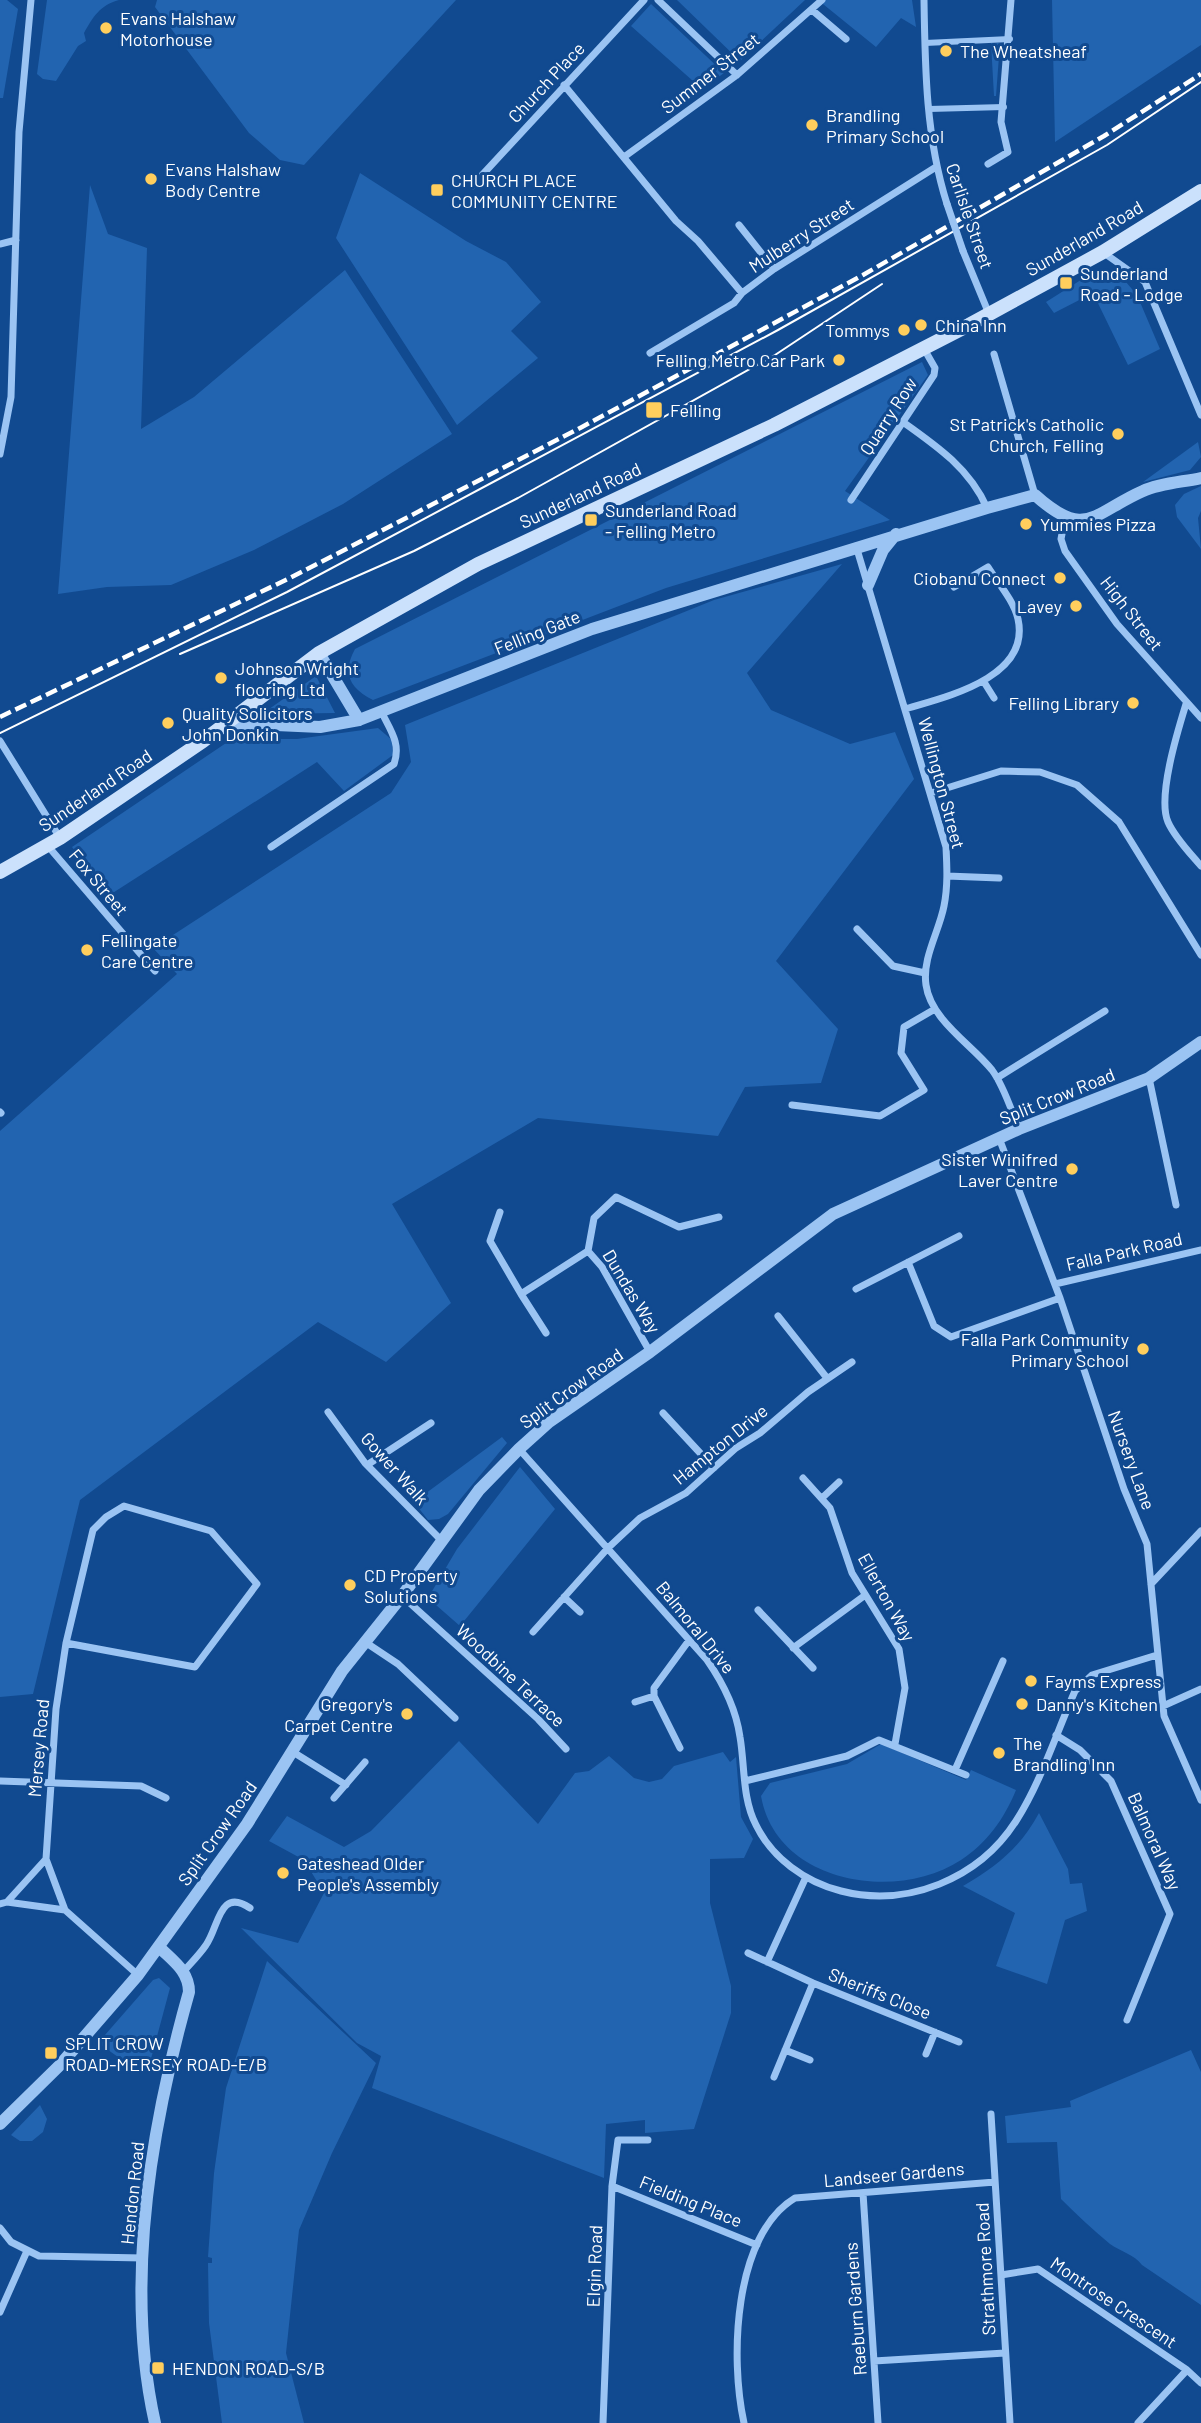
<svg xmlns="http://www.w3.org/2000/svg" width="1201" height="2423" font-family="Barlow,sans-serif">
<rect width="100%" height="100%" fill="#114a90"/>
<!-- green -->
<path fill="#2264b0" d="M0,0h7l11,9 -15,89h-3z
M47,0h72c-19,5 -26,17 -35,33l2,8 -8,5 -22,35 -13,-2 -6,-5z
M157,0h299l-152,165 -24,-5 -31,-27 -94,-126z
M677,0h128l-65,61z
M818,0h94l4,27 -15,-9 -25,29z
M1052,0h149v45l-146,97z
M651,4l73,69 -22,16 -71,-63z
M991,43h9l-4,53h-2z
M360,173l106,68 40,21 35,40 -30,29 27,27 -81,67 -121,-187z
M90,185l18,49 39,14 -6,181 53,-32 151,-127 107,164 -109,70 -89,46 -83,35 -64,2 -49,7z
M1095,271l25,4 17,20 23,54 -32,16 -35,-72 -39,20 -8,-11z
M922,362l6,13 -83,116 45,29 -224,68 -293,112c-24,-12 -31,-27 -18,-51z
M1198,442l3,15 -11,13 -47,12z
M1201,486v25l-3,7 3,31 -24,-32 -2,-12 9,-11z
M842,564l-95,109 24,37 79,34 45,-12 19,47 -138,182 62,68 -17,54 -76,4 -27,49 -180,-18 -146,86 59,99 -65,59 -68,-40 -238,178 -47,194 -33,3v-566l177,-157 -24,-26 238,-155 20,-31 -6,-37 309,-125z
M316,676l19,37 -73,1z
M378,728l14,12 1,15 -49,36 -27,-29 -209,134 -36,-49 160,-108h65z
M502,1437l5,6 -59,71 -9,5 -11,1 -14,-18z
M520,1467l35,42 -95,117 -32,-28 29,-49z
M459,1741l79,83 37,-51 14,-2 20,-15 25,22 15,4 13,-3 12,-13 49,-14 7,10 6,-5 5,60 12,22 -9,19 -34,1v44l21,83v27l-37,116 -49,4v-13l-39,4 -2,54 -232,-90 9,-32 -24,-13 -116,-115 57,15 26,-50 -20,-33 -35,-19 18,-25 57,31 27,-16z
M881,1744l85,36 5,-10 45,20c-12,29 -29,53 -55,70 -65,43 -185,23 -200,-64l9,-13 77,-19z
M1039,1813l29,56 2,15 12,-1 5,28 -22,9 -18,64 -51,-18 19,-53 -52,-27c33,-19 58,-39 76,-73z
M267,1961l109,102 -44,90 -33,77 -13,123 18,70h-82l-13,-100 -1,-60h4v-5l-4,-1 6,-84 12,-85z
M159,1978l11,10 -22,82 -27,-11 -23,-16 55,-63z
M1191,2050l10,22v233l-59,-40c-8,-11 -21,-13 -32,-21 -17,-14 -33,-29 -49,-45l-4,-57 -50,1 -2,-27 66,-9 -1,-6z
M40,2105l7,14 -4,13 -11,9h-12l-9,-6z"/>
<g fill="none" stroke-linecap="round" stroke-linejoin="round">
<!-- pedestrian -->
<path stroke="#9bc4f3" stroke-width="6" d="M925,43l85,-4
M929,109l75,-2"/>
<!-- minor -->
<path stroke="#9bc4f3" stroke-width="7" d="M658,0l79,75
M924,0c1,69 2,138 23,204
M812,10l34,29
M564,85l112,136 22,20 44,52
M624,157l113,-82 85,-75
M988,164l20,-12 -7,-30 10,-122
M472,186l172,-186
M739,225l35,44
M0,244l16,-4
M963,251l26,63
M1104,253l41,29 56,133
M650,353l84,-50 8,-10 32,-24 162,-102
M994,354l41,141
M903,422c34,24 67,47 84,86
M0,454l11,-57 8,-265 12,-132
M851,500l83,-125 1,-7 -12,-21
M1065,518l-4,21 4,12 52,73 84,94
M856,546l90,301c1,20 2,39 -2,59 -5,26 -22,52 -18,79 5,35 45,59 66,85 12,16 19,40 27,59
M984,682l10,16
M1186,704c-8,26 -29,93 -18,118 7,16 22,31 33,44
M905,709c40,-12 126,-31 113,-90 -4,-18 -20,-36 -30,-52l-34,20
M0,741l60,97
M931,793l70,-22 39,1 37,13 42,37 82,133
M47,845l108,126
M271,847l123,-83c7,-20 -3,-33 -12,-51
M947,876l52,2
M857,929l36,37 32,7
M997,1078l108,-67
M1149,1078l27,127
M792,1105l88,11 44,-26 -23,-37 3,-26 31,-18
M0,1112l1,1
M999,1138l61,160 64,191 23,55 17,172 37,84
M500,1212l-10,29 31,53 67,-43 14,16 48,85
M588,1251l6,-33 22,-21 63,30 40,-10
M908,1262l26,64 17,11 109,-39
M1055,1284l146,-34
M856,1289l103,-53
M521,1294l25,39
M778,1316l49,62
M328,1412l37,51 77,78
M663,1413l51,55
M519,1449l188,211c16,23 29,48 33,77 5,29 2,61 16,88 16,33 49,57 85,66 66,17 138,-12 175,-70 25,-39 40,-87 59,-130l17,-16 65,-20
M367,1465l64,-42
M803,1478l27,30 22,65 47,76 6,39 -10,56
M822,1498l17,-16
M1151,1584l50,-53
M402,1596l136,123 28,30
M564,1597l16,15
M758,1610l55,58
M533,1632l75,-84 32,-30 46,-25 50,-45 24,-15 48,-41 44,-30
M365,1642l33,22 57,54
M66,1643l129,24 62,-83 -46,-53 -87,-25 -18,11 -13,13 -27,113 -10,66 -10,150 19,51 73,65
M793,1648l71,-52
M635,1702l19,-6
M1163,1706l38,-17
M1056,1735l24,15 31,31 59,133 -43,106
M680,1748l-26,-52v-8l36,-49
M293,1752l53,33
M955,1770l48,-109
M0,1781l141,5 25,12
M745,1781l102,-25 32,-16 87,35
M334,1798l31,-36
M7,1902l58,8
M0,1904l7,-2 39,-43
M748,1953l65,30 146,59
M767,1962l39,-85
M184,1971c7,-8 16,-17 22,-26 13,-18 13,-58 44,-37
M785,2050l25,10
M926,2054l9,-22
M774,2077l39,-94
M991,2114l19,309
M612,2186l145,59
M863,2193l15,230
M0,2228l11,14 28,14 104,2
M1001,2275l37,-6 149,101 14,13
M0,2312l27,-61
M874,2361l131,-8
M603,2423l9,-237 6,-46h30
M744,2423c-14,-63 -11,-188 51,-225l200,-16
M1138,2423l49,-53"/>
<!-- tertiary -->
<path stroke="#9bc4f3" stroke-width="12" d="M868,585l15,-35 13,-16
M319,653l40,67
M229,723l91,4 39,-7 233,-91 395,-121 48,-13c51,46 58,18 108,-4 17,-8 40,-9 58,-13
M0,2124l60,-59 78,-90 109,-151 95,-153 60,-75 77,-106 40,-41 30,-27 101,-70 183,-138 186,-85 130,-51 52,-36
M155,2423c-31,-138 -4,-297 34,-431 0,-21 -16,-31 -30,-45"/>
<!-- secondary -->
<path stroke="#cbe1fc" stroke-width="14" d="M0,872l60,-34 143,-97 116,-88 159,-89 296,-139 195,-100 134,-73 98,-61"/>
<!-- tram -->
<path stroke="#fff" stroke-width="2" d="M180,654l234,-103 104,-53 257,-143 107,-71
M0,733l287,-141 491,-262 329,-185 94,-63"/>
<!-- rail -->
<path stroke="#fff" stroke-width="4.5" stroke-dasharray="12 5" stroke-linecap="butt" d="M0,717l290,-139 292,-151 281,-152 241,-139 97,-62"/>
<!-- minor-bridge -->
<path stroke="#9bc4f3" stroke-width="7" d="M947,204l16,47"/>
</g>
<!-- markers -->
<g fill="#ffce5d" stroke="#114a90" stroke-width="2.5">
<circle cx="106" cy="28" r="7"/>
<circle cx="946" cy="51" r="7"/>
<circle cx="812" cy="125" r="7"/>
<circle cx="151" cy="179" r="7"/>
<rect x="430" y="183" width="14" height="14" rx="3.5"/>
<rect x="1059" y="276" width="14" height="14" rx="3.5"/>
<circle cx="921" cy="325" r="7"/>
<circle cx="904" cy="330" r="7"/>
<circle cx="839" cy="360" r="7"/>
<rect x="645" y="401" width="18" height="18" rx="3.5"/>
<circle cx="1118" cy="434" r="7"/>
<rect x="584" y="513" width="14" height="14" rx="3.5"/>
<circle cx="1026" cy="524" r="7"/>
<circle cx="1060" cy="578" r="7"/>
<circle cx="1076" cy="606" r="7"/>
<circle cx="221" cy="678" r="7"/>
<circle cx="1133" cy="703" r="7"/>
<circle cx="168" cy="723" r="7"/>
<circle cx="87" cy="950" r="7"/>
<circle cx="1072" cy="1169" r="7"/>
<circle cx="1143" cy="1349" r="7"/>
<circle cx="350" cy="1585" r="7"/>
<circle cx="1031" cy="1681" r="7"/>
<circle cx="1022" cy="1704" r="7"/>
<circle cx="407" cy="1714" r="7"/>
<circle cx="999" cy="1753" r="7"/>
<circle cx="283" cy="1873" r="7"/>
<rect x="44" y="2046" width="14" height="14" rx="3.5"/>
<rect x="151" y="2361" width="14" height="14" rx="3.5"/>
</g>
<g text-anchor="middle" dominant-baseline="central" stroke-width="6" stroke-linejoin="round" paint-order="stroke">
<!-- poi labels -->
<g font-size="18" fill="#fff" stroke="#114a90" text-anchor="start">
<text x="120" y="18">Evans Halshaw<tspan x="120" dy="21">Motorhouse</tspan></text>
<text x="960" y="51">The Wheatsheaf</text>
<text x="826" y="115">Brandling<tspan x="826" dy="21">Primary School</tspan></text>
<text x="165" y="169">Evans Halshaw<tspan x="165" dy="21">Body Centre</tspan></text>
<text x="451" y="180">CHURCH PLACE<tspan x="451" dy="21">COMMUNITY CENTRE</tspan></text>
<text x="1080" y="273">Sunderland<tspan x="1080" dy="21">Road - Lodge</tspan></text>
<text x="935" y="325">China Inn</text>
<text x="890" y="330" text-anchor="end">Tommys</text>
<text x="825" y="360" text-anchor="end">Felling Metro Car Park</text>
<text x="670" y="410">Felling</text>
<text x="1104" y="424" text-anchor="end">St Patrick's Catholic<tspan x="1104" dy="21">Church, Felling</tspan></text>
<text x="605" y="510">Sunderland Road<tspan x="605" dy="21">- Felling Metro</tspan></text>
<text x="1040" y="524">Yummies Pizza</text>
<text x="1046" y="578" text-anchor="end">Ciobanu Connect</text>
<text x="1062" y="606" text-anchor="end">Lavey</text>
<text x="235" y="668">Johnson Wright<tspan x="235" dy="21">flooring Ltd</tspan></text>
<text x="1119" y="703" text-anchor="end">Felling Library</text>
<text x="182" y="713">Quality Solicitors<tspan x="182" dy="21">John Donkin</tspan></text>
<text x="101" y="940">Fellingate<tspan x="101" dy="21">Care Centre</tspan></text>
<text x="1058" y="1159" text-anchor="end">Sister Winifred<tspan x="1058" dy="21">Laver Centre</tspan></text>
<text x="1129" y="1339" text-anchor="end">Falla Park Community<tspan x="1129" dy="21">Primary School</tspan></text>
<text x="364" y="1575">CD Property<tspan x="364" dy="21">Solutions</tspan></text>
<text x="1045" y="1681">Fayms Express</text>
<text x="393" y="1704" text-anchor="end">Gregory's<tspan x="393" dy="21">Carpet Centre</tspan></text>
<text x="1036" y="1704">Danny's Kitchen</text>
<text x="1013" y="1743">The<tspan x="1013" dy="21">Brandling Inn</tspan></text>
<text x="297" y="1863">Gateshead Older<tspan x="297" dy="21">People's Assembly</tspan></text>
<text x="65" y="2043">SPLIT CROW<tspan x="65" dy="21">ROAD-MERSEY ROAD-E/B</tspan></text>
<text x="172" y="2368">HENDON ROAD-S/B</text>
</g>
<!-- street labels -->
<g font-size="18" fill="#fff" stroke="#114a90">
<text transform="translate(710 73) rotate(-38)">Summer Street</text>
<text transform="translate(546 82) rotate(-47)">Church Place</text>
<text transform="translate(970 216) rotate(71)">Carlisle Street</text>
<text transform="translate(801 235) rotate(-33)">Mulberry Street</text>
<text transform="translate(1084 238) rotate(-30)">Sunderland Road</text>
<text transform="translate(888 416) rotate(-57)">Quarry Row</text>
<text transform="translate(580 495) rotate(-25)">Sunderland Road</text>
<text transform="translate(1132 613) rotate(52)">High Street</text>
<text transform="translate(537 632) rotate(-22)">Felling Gate</text>
<text transform="translate(942 783) rotate(75)">Wellington Street</text>
<text transform="translate(95 790) rotate(-34)">Sunderland Road</text>
<text transform="translate(99 882) rotate(50)">Fox Street</text>
<text transform="translate(1057 1096) rotate(-22)">Split Crow Road</text>
<text transform="translate(1124 1251) rotate(-13)">Falla Park Road</text>
<text transform="translate(632 1291) rotate(59)">Dundas Way</text>
<text transform="translate(571 1388) rotate(-36)">Split Crow Road</text>
<text transform="translate(720 1444) rotate(-39)">Hampton Drive</text>
<text transform="translate(1132 1460) rotate(70)">Nursery Lane</text>
<text transform="translate(395 1468) rotate(48)">Gower Walk</text>
<text transform="translate(887 1597) rotate(61)">Ellerton Way</text>
<text transform="translate(696 1627) rotate(51)">Balmoral Drive</text>
<text transform="translate(511 1675) rotate(43)">Woodbine Terrace</text>
<text transform="translate(38 1748) rotate(-85)">Mersey Road</text>
<text transform="translate(217 1833) rotate(-55)">Split Crow Road</text>
<text transform="translate(1155 1841) rotate(66)">Balmoral Way</text>
<text transform="translate(880 1993) rotate(22)">Sheriffs Close</text>
<text transform="translate(894 2174) rotate(-5)">Landseer Gardens</text>
<text transform="translate(132 2193) rotate(-84)">Hendon Road</text>
<text transform="translate(691 2201) rotate(22)">Fielding Place</text>
<text transform="translate(594 2266) rotate(-88)">Elgin Road</text>
<text transform="translate(985 2269) rotate(-93)">Strathmore Road</text>
<text transform="translate(1114 2302) rotate(34)">Montrose Crescent</text>
<text transform="translate(855 2309) rotate(-94)">Raeburn Gardens</text>
</g>
</g>
</svg>
